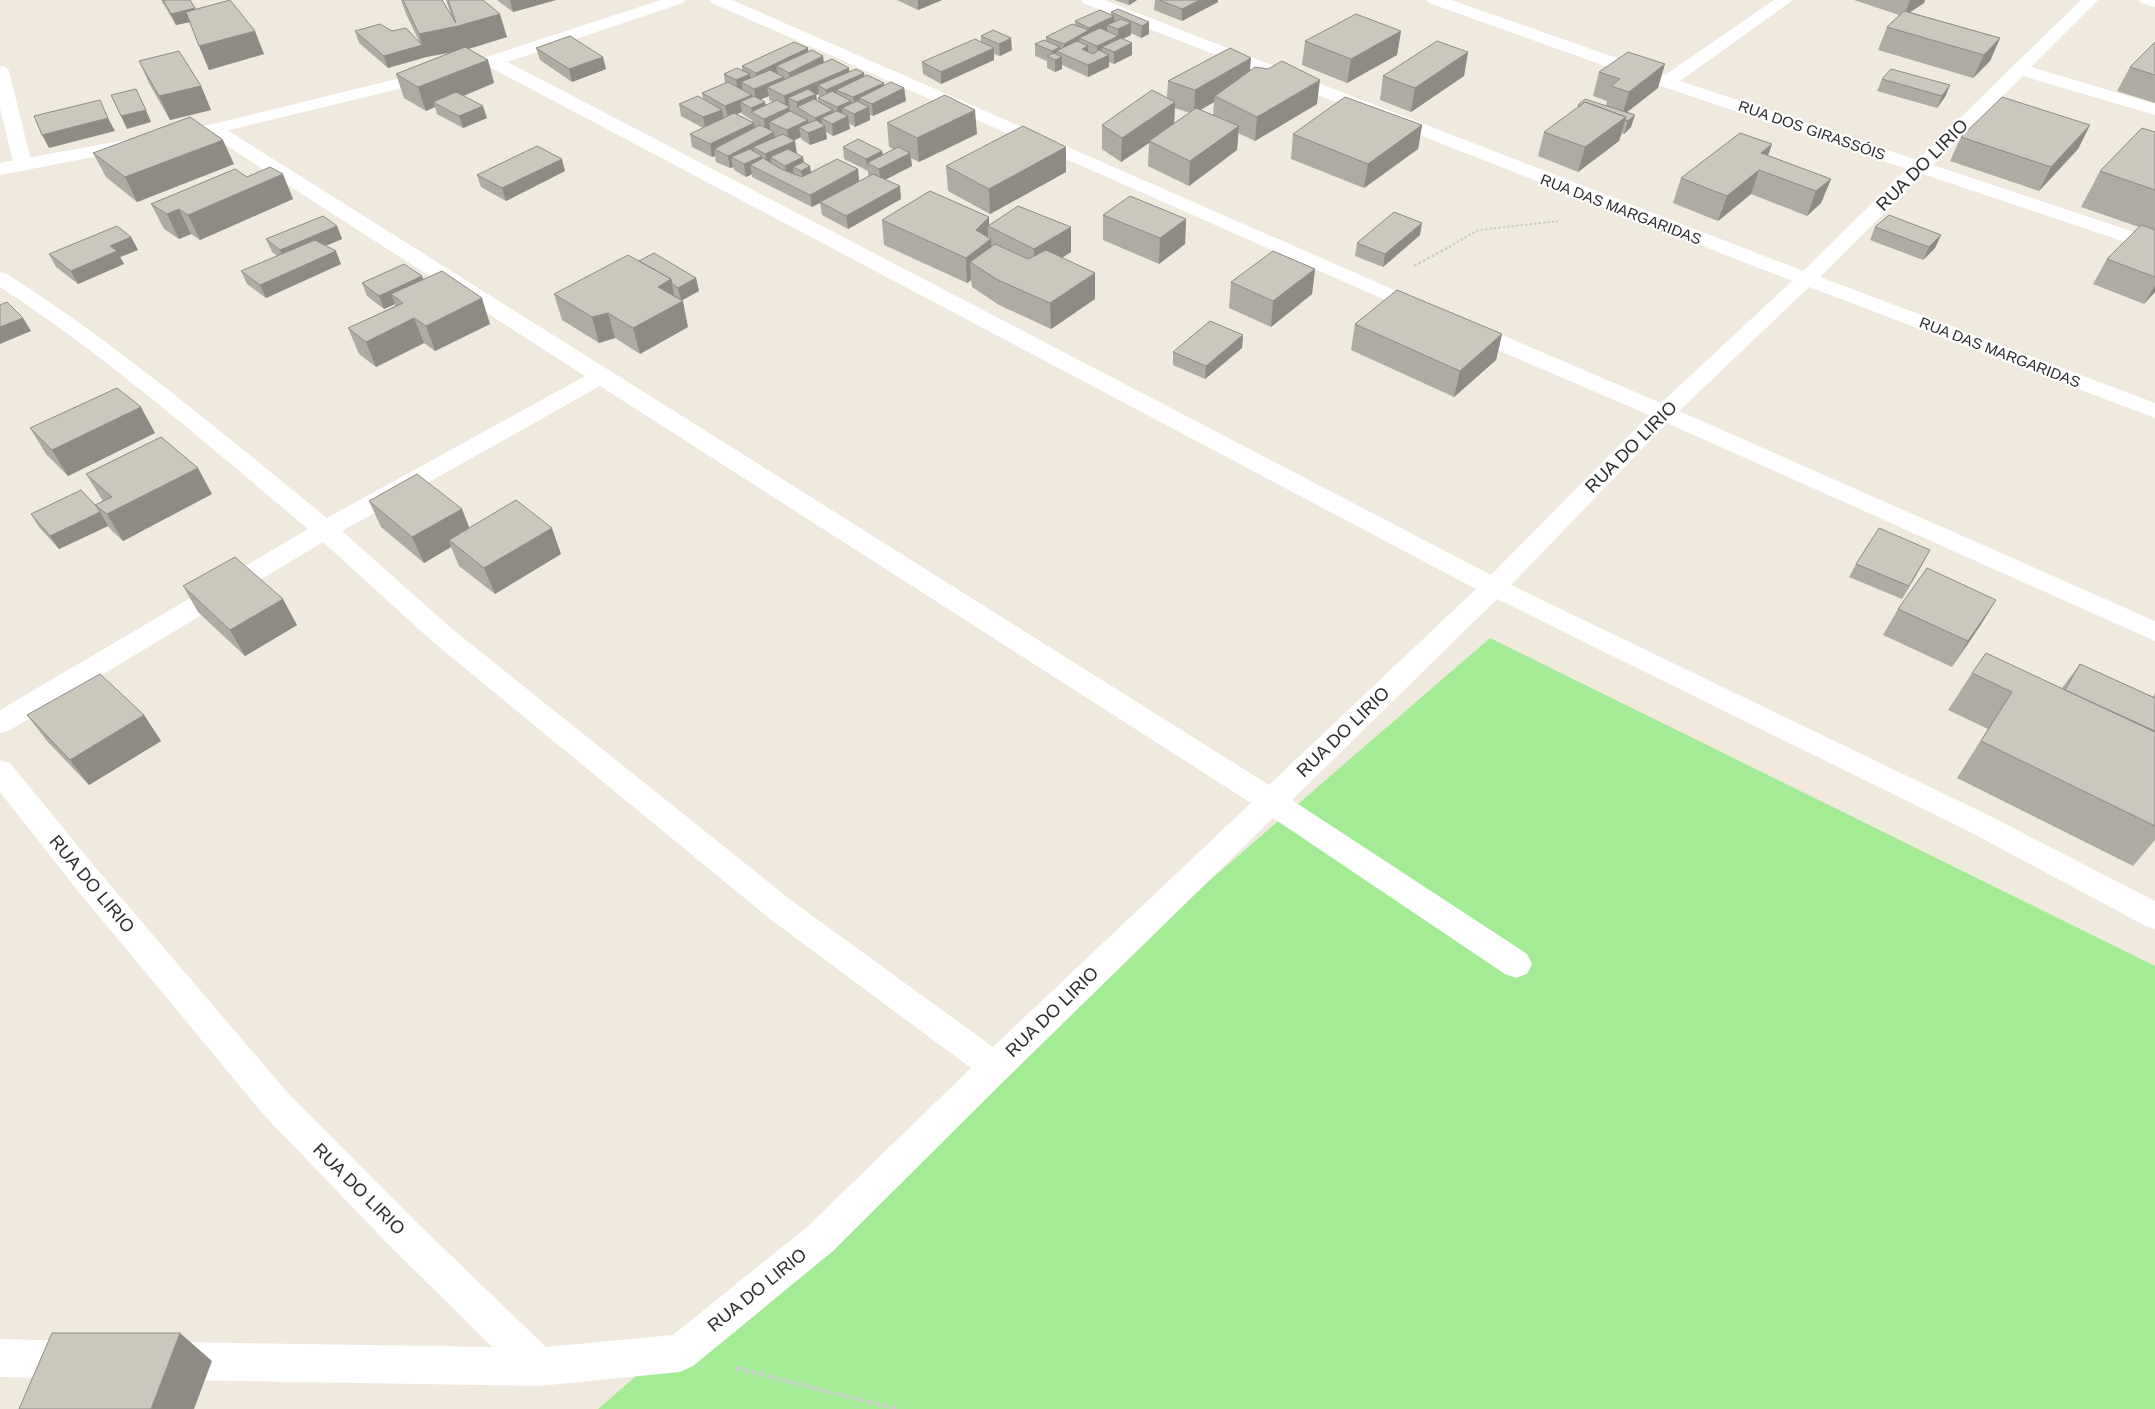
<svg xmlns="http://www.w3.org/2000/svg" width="2155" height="1409" font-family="Helvetica,sans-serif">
<rect width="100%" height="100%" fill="#efeadd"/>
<!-- green -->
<path fill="#a3eb94" d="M1490,638l665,328v443h-1557z"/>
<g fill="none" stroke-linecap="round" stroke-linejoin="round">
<!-- path-far2 -->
<path stroke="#ccc" stroke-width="2" stroke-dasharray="2.5 2" stroke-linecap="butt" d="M1449,247l29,-17 80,-9"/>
<!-- path-far1 -->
<path stroke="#ccc" stroke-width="2.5" stroke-dasharray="3 2" stroke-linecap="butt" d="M1414,266l37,-20"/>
<!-- path -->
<path stroke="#ccc" stroke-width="4" stroke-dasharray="5 3" stroke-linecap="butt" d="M736,1368l161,41"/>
<!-- street -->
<path fill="#fff" fill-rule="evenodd" d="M710,0h22l699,306 4,4 -4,4 -7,2 -7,-2 -705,-311z
M1081,0h23l699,271 104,-102 -246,-83 -232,-83 -2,-3h24l214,75 109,-75h19l-113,81 237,79 164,-160h17l-67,67 124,37v11l-132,-39 -90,89 222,74v13l-232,-78 -103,103 335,126v15l-346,-131 -130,124 476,210v20l-488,-218 -156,162 479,231 165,85v28l-11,-4 -174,-93 -473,-233 -205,201 235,154 5,10 -5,10 -11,4 -11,-4 -232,-156 -266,260 -174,173 -140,115 -13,6 -141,14 -365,-6 -13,-6 -6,-13 6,-13 13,-6 318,5 -105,-104 -124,-129 -185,-223 -78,-99v-32l10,3 90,110 187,219 126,127 133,128 127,-12 134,-108 164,-159 -201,-149 -337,-277 -110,-100 -313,188 -10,3v-23l308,-181c-100,-84 -199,-171 -308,-242v-15l7,2c113,72 216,160 320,244l258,-142 -378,-243 -3,-4 3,-4 6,-1 6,1 1050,660 207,-196 -990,-524 -3,-4 3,-4 6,-1 6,1 993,518 158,-160 -191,-82 -3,-5 3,-5 8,-1 8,1 187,80 131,-122 -709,-278zM600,386l651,417 -258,244 -201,-146 -341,-273 -109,-97z
M2139,0h16v7l-14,-4z
M0,66l6,1 3,4 23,94 -2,4 -7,2 -7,-2 -2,-4 -14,-57z
M0,1339l78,2 13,6 6,13 -6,13 -13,6 -78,-2z"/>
<!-- secondary -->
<path fill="#fff" fill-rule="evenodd" d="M661,0h24l-2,3 -185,62 -285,69 -213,41v-12l213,-39 273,-67z"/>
</g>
<!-- wall -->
<path fill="#aeaba2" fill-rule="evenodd" d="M161,0h29l6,10 68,44 -55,16 -19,-48 -14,3z
M401,0h41l10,17 -6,-17h37l24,37 -39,12 20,11 6,23 -30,13 23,22 -24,10 -26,-14 -2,-7 -9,4 -22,-13 -8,-24 56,-22 -26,5 -38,11 -29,-25 -4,-12h37l27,10 -13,-27z
M497,0h59l-43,12z
M897,0h45l-24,10z
M1114,0h23l-8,5z
M1155,0h63v2l-36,19 -28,-11z
M1854,0h71l-1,3 -14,9 90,26 -10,23 -17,17 -95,-28 9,-23 12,-12z
M1111,12l38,10v12l-8,4 -10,-5v2l-8,4 9,4v12l-18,9 -5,-2v5l-21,10 -26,-12v4l-7,3 -8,-4v-7l-12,-5v-12l11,-3v-4l29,-12v-4l36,-6z
M1401,31l-4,24 -50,28 -45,-18 3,-24z
M981,36l31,14 -12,6 -6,-2v6l-53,24 -18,-10 -1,-12 59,-21z
M2155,42v61l-38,-12 13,-24z
M536,48l70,21 -34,13 -32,-22z
M808,52l15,4 1,7 25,5v4l35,11v3l20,2 2,13 -33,15 -3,-1v5l-15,7 -6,-4 1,6 -17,7 -7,-4 1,7 -17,6 -9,-6v-2l-7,3 3,14 14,18 47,-3 1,12 10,-5 -1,-1v-4l-24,-12 -1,-12 39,4 1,4 11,-6 -5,-2 -2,-24 90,11 -58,28 -8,-4 1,8 -27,13 16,20 -53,30 -26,-14 -2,-12 -8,4 -60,-30v-3l-6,3 -12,-7 -1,-3 -3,1 -14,-6 -1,-6 -3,1 -20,-10 -2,-13 13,-6 -22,-12 -2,-12 24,-5 -1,-6 23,-10 -1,-9 18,-4v-4zM819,94v3l-1,1v4l-1,-1 -1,-6zM769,96v4l4,2 -7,3 -6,-5zM742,112v2l10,6 1,2 -16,-8z
M1468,52l-4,24 -53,36 -31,-12 3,-24z
M139,61l62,25 10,24 -41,10 -20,-35z
M1250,71l67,33 -62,37 -17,-8 -1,17 -48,36 -41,-20 1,-23 -28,19 -19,-13v-24l65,-28 1,-16zM1214,102l-1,13 -13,-5zM1175,108l15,5 -16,10z
M1599,72l59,16 -31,24 8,3 -4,12 -7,7 -2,-1 -3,8 -41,31 -40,-16 6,-24 33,-24 1,-3 28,1 1,-5 -14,-5z
M1882,79l68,6 -5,12 -8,11 -60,-17z
M1422,125l-4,24 -54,39 -73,-29 2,-25z
M2090,125l-12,24 -39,42 -89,-30 11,-24z
M2155,132v160l-11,12 -51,-20 14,-25 32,-32 -58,-20 19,-36z
M1772,144l-4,12 63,23 -10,24 -14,13 -56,-22 -33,27 -45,-18 8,-25z
M1066,147v25l-76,42 -42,-23 -2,-25z
M93,153l141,11 -97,38 -31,-25z
M565,171l-59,30 -25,-14 -4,-12z
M247,177l46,22 -93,41 -9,-6 -12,5 -15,-10 -13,-25z
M1103,215l83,4 -1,25 -26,20 -56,-24z
M882,220l107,5 82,2v25l-9,6 33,41 -44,30 -52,-24 -27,-18 -1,-7 -4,3 -83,-38z
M337,226l5,13 -17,7 16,18 -75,34 -19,-14 -6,-13 36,-15 -5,-4 -6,-13z
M1875,227l66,8 -6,13 -12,12 -53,-20z
M1420,235l-37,32 -28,-11 2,-13z
M131,237l7,13 -18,7 4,7 -46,20 -22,-17 -7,-13z
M639,261l57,17 3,13 -18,9 7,27 -48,27 -25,-16 -16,5 -37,-23 -8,-26z
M1315,269l-3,25 -41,33 -42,-19 2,-26z
M424,279l66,45 -55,27 -11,-8 -48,24 -17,-13 -11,-26 47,-22v-2l-11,5 -17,-13 -5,-13z
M1355,324l147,10 -6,26 -42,37 -103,-47z
M1243,335l-1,13 -37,31 -32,-14v-13z
M30,428l125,5 -87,43 -22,-22z
M86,474l126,20 -89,47 -11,-10 -4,-5 -49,23 -20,-22 -8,-13 66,-7 6,-6z
M369,501l93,8 7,19 92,26 -66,40 -36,-28 -8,-19 -27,16 -43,-36z
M1930,550l-28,49 -53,-22 7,-13z
M183,586l114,39 -52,31 -47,-44z
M1996,600l-16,26 -28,41 -69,-32 15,-26z
M2080,664l73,33 2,-4v147l-22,26 -176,-88 31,-49 -40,-19 24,-37 90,15z
M27,715h117l17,26 -72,44 -42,-44z"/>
<!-- shaded-wall -->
<path fill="#8d8b84" d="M510,0h46l-43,12z
M918,0h24l-24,10z
M1129,0h8l-8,5z
M1200,0h18v2l-36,19v-12z
M1910,0h15l-1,3 -20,13z
M195,8l5,12 -24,5 -5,-11z
M500,14l7,23 -42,13 -39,7 -38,11 -4,-12 38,-11 -3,-11z
M1114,16v12l-7,-3v6l-28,7v10l-15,6v-10l25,-14v-2z
M1149,22v12l-8,4 1,-12z
M1131,23v12l-13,6v-12z
M255,31l9,23 -55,16 -10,-24z
M1401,31l-4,24 -50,28 4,-24z
M1118,36v12l-16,-1v9l-5,2v-12z
M1011,38l1,12 -12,6 -1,-12z
M2000,38l-10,23 -17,17 11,-23z
M1132,43v12l-18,9v-12z
M1088,46v12l-6,-9z
M1060,47v6l-4,-2v8l6,-2v12l-7,3v-12l-3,-1v-8z
M808,48l1,12 -33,6 2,9 -20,10 -2,-12z
M994,48v12l-53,24v-12z
M1468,52l-4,24 -53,36 4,-24z
M1109,55v12l-21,10v-12z
M823,56l1,12 -34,17 -1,-12z
M603,57l3,12 -34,13 -3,-13z
M1251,58l-2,24 -34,14 -1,6 -20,12 1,-24z
M488,60l6,23 -54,22 -7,-3 2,5 -9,4 -8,-24z
M1665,64l-7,24 -36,28 7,-24z
M849,68l1,11 14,-6 2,12 -30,5 1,8 -9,4 -2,-12 -8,-5 1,9 -3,1 2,11 -21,2v-6l-9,-4 3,21 -22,3 1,7 -5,2 -1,-12 22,-11 -2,-12z
M750,74l2,13 -11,-5 2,9 -5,2 -2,-13z
M784,77l1,12 -18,-2 2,9 -13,5 -2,-12z
M1320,80l-3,24 -62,37 2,-24z
M884,83l1,12 -26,3 1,9 -5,3 -2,-13z
M1950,85l-5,12 -8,11 5,-12z
M201,86l10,24 -41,10 -11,-24z
M904,88l2,13 -33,15 -1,-12z
M752,95l2,12 -14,-5 2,10 -14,6 -3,-12z
M851,101l1,12 -10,-5 1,9 -4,3 -2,-13z
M765,102l2,13 -15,-3 -1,-4z
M1175,102l-1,24 -25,15v2l-28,19 1,-24z
M483,106l4,12 -24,10 -4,-12z
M869,107l1,13 -15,7 -1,-13z
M146,110l5,12 -24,7 -6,-13z
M722,110l2,12 -18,8 -3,-13z
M833,110l1,12 -13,-4 1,10 3,-2 2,13 -17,6 -2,-12 -9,-6 2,10 -12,6 -2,-13 21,-10 2,12 7,-2 -2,-12z
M975,110l2,24 -58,28 -2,-24z
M1635,115l-4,12 -7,7 4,-13z
M848,116l2,13 -17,7 -1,-12z
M1626,117l-7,24 -41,31 7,-25z
M108,118l7,13 -66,17 -7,-13z
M754,123l2,13 -42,13 1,7 -3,1 -2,-13z
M1422,125l-4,24 -54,39 4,-24z
M2090,125l-12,24 -39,42 12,-24z
M1239,126l-2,24 -48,36 1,-25z
M774,132l2,12 -23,3 1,9 -23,1 2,10 -3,1 -2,-12z
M223,140l11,24 -97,38 -12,-25z
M795,141l2,13 -27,3 2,8 -5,2 -2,-13z
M1772,144l-9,25 -4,1 -8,24 -33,27 9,-25 34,-43z
M1066,147v25l-76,42 -1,-25z
M882,151l2,13 -17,-1 1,9 -2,-13z
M910,153l2,13 -31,16 -2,-13z
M762,156l2,13 -14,-4 2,9 -6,3 -2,-13z
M803,157l2,12 5,-3 2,13 -9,5 -2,-13 -8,-4 1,8 -7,3 -2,-12z
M562,159l3,12 -59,30 -4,-13z
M858,169l1,13 -47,25 -2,-12z
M283,174l10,25 -93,41 -12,-25z
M1831,179l-10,24 -14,13 9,-25z
M900,186l1,13 -53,30 -2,-13z
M179,209l12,25 -12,5 -12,-25z
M989,217v10l-1,-1v15l3,-2 1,25 -22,-2 1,18 -4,3 -1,-25 10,-28z
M1186,219l-1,25 -26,20 1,-26z
M1422,223l-2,12 -37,32 2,-13z
M337,226l5,13 -57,24 -5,-13z
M1071,227v25l-37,23v-26z
M1941,235l-6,13 -12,12 6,-13z
M131,237l7,13 -18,7 4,7 -46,20 -7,-13 39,-25z
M336,251l5,13 -75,34 -6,-13z
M1315,269l-3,25 -41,33 2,-26z
M1095,273v26l-44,30 -1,-26z
M422,276l5,13 -36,5 4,10 -11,5 -5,-13z
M696,278l3,13 -18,10 -3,-13z
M671,279l5,26 7,-4 5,26 -48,27 -7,-26 25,-41z
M2155,285v7l-11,12z
M482,298l8,26 -55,27 -9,-25z
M608,313l7,25 -16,5 -7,-26z
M23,318l8,13 -31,13v-17z
M414,318l10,25 -48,24 -10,-25z
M1502,334l-6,26 -42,37 6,-26z
M1243,335l-1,13 -37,31 1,-13z
M141,407l14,26 -87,43 -16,-26z
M198,468l14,26 -89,47 -16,-27z
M462,509l10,26 -23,5 2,7 -27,16 -12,-26z
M100,512l8,14 -49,23 -9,-13z
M552,528l9,26 -66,40 -11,-26z
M1930,550l-7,13 -21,36 7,-13z
M283,599l14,26 -52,31 -15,-26z
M1996,600l-16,26 -28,41 16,-26z
M144,715l17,26 -72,44 -19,-25z
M180,1333l32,28 -18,48h-43z"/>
<!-- building -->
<path fill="#cac7bc" stroke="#8d8b84" d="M163,0h27l5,8 -24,6z
M230,0l25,31 -56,15 -13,-34z
M403,0h39l14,23 -8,-23h35l17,14 -42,12 -39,8z
M1159,0h41l-18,9z
M1118,9l31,13 -7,4 -31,-14z
M1100,10l14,6 -25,12 -14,-7z
M1904,11l96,27 -16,17 -97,-28z
M1356,14l45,17 -50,28 -46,-18z
M1121,19l10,4 -13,6 -11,-4z
M380,24l12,7 14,-3 16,17 -38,11 -29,-25z
M1072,24l17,6 -25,14 -18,-7z
M1100,28l18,8 -21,10 -18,-8z
M993,30l18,8 -12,6 -18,-8z
M570,36l33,21 -34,12 -33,-21z
M1121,38l11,5 -18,9 -12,-5z
M975,39l19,9 -53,24 -19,-10z
M1044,40l16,7 -8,4 -17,-7z
M1077,41l11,5 -6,3 11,5 6,-4 10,5 -21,10 -32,-14z
M1437,41l31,11 -53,36 -32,-12z
M794,42l14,6 -52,25 -14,-7z
M2155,42v33l-25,-8z
M465,47l23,13 -70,27 -22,-13z
M1230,48l21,10 -56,32 -27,-9z
M812,50l11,6 -34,17 -13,-7z
M179,51l22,35 -42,10 -20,-35z
M1628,52l37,12 -36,28 -18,-6 9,-7 -21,-7z
M1054,53l8,4 -7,3 -8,-4z
M832,59l17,9 -65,28 -17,-9z
M1282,61l38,19 -63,37 -42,-21 40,-29 13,2z
M737,68l13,6 -14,6 -12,-6z
M856,69l8,4 -38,17 -8,-5z
M1891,69l59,16 -8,11 -60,-17z
M770,70l14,7 -30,12 -13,-7z
M867,75l17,8 -31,14 -17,-7z
M728,82l24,13 -27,11 -23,-13z
M891,82l13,6 -32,16 -13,-6z
M136,89l10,21 -25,6 -10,-21z
M808,89l8,5 -19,8 -9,-4z
M1152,90l23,12 -53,36 -20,-13z
M832,91l19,10 -14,6 -19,-9z
M456,92l27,14 -24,10 -26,-14z
M945,95l30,15 -58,28 -30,-15z
M698,96l24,14 -19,7 -24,-13z
M754,96l11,6 -14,6 -11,-6z
M1345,97l77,28 -54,39 -75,-30z
M2002,97l88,28 -39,42 -90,-30z
M814,99l19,11 -18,8 -18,-11z
M1585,99l50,16 -7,6 -3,-1 1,-3 -41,-15 -5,4 -2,-1z
M100,100l8,18 -66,17 -8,-19z
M777,100l13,7 -26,12 -13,-7z
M857,101l12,6 -15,7 -12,-6z
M1585,102l41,15 -41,30 -41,-15z
M1196,108l43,18 -49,35 -41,-20z
M790,111l18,9 -21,10 -18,-8z
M837,111l11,5 -16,8 -11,-6z
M734,113l20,10 -44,21 -20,-10z
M190,117l33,23 -98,37 -32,-24z
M816,120l9,6 -17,7 -9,-6z
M760,125l14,7 -46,24 -14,-7z
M1023,126l43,21 -77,42 -43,-23z
M2142,128l13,4v58l-55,-19z
M1740,133l32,11 -11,9 70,26 -15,12 -57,-21 -32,26 -46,-18z
M783,134l12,7 -30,13 -12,-7z
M858,139l24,12 -16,8 -23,-12z
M537,146l25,13 -60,29 -25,-13z
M898,147l12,6 -31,16 -12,-6z
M750,149l12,7 -18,8 -13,-7z
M788,149l15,8 -18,9 -15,-9z
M763,158l18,11 21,8 35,-18 21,10 -48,26 -60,-30z
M803,162l7,4 -9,5 -8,-4z
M270,167l13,7 -95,41 -9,-6 -12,5 -16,-10 84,-35 12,8z
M873,174l27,12 -54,30 -26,-14z
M930,191l59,26 -13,13 15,9 -25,19 -84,-38z
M1130,196l56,23 -26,19 -57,-23z
M1018,206l53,21 -37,22 -46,-23z
M1394,212l28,11 -37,31 -28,-11z
M1889,215l52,20 -12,12 -54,-20z
M323,216l14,10 -57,24 -14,-11z
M2141,225l14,5v47l-48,-18z
M117,226l14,11 -21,9 7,5 -46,20 -22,-17z
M315,240l21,11 -76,34 -19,-14z
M995,244l33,15 18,-9 49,23 -45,30 -52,-23 -28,-18z
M1273,251l42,18 -42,32 -42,-19z
M654,253l42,25 -18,10 -6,-4 -1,-5 -32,-18z
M628,255l43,24 -13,8 25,14 -50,27 -25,-15 -16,4 -38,-23z
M404,264l18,12 -43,20 -17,-13z
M442,271l40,27 -56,28 -12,-8 -48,24 -18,-14 55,-25 -12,-9z
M1397,290l105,44 -42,37 -105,-47z
M7,302l16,16 -23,9v-22z
M1210,321l33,14 -37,31 -33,-14z
M117,388l24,19 -89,43 -22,-22z
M161,437l37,31 -91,46 -12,-9 17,-8 -26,-23z
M417,474l45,35 -50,28 -43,-36z
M81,490l16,17 3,5 -50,24 -19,-22z
M516,500l36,28 -68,40 -35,-28z
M1879,528l51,22 -21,36 -53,-22z
M235,557l48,42 -53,31 -47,-44z
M1927,568l69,32 -28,41 -70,-32z
M1986,653l169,79v94l-174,-85 31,-49 -40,-19z
M2080,664l75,34v33l-90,-41z
M100,674l44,41 -74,45 -43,-45z
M52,1333h128l-29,76h-132z"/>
<g text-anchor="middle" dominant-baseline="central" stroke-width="4.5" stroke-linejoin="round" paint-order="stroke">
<!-- far-street labels -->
<g font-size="15" fill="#2c2c2c" stroke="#fff">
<text transform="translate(1812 130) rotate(19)">RUA DOS GIRASSÓIS</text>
<text transform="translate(1621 209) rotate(21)">RUA DAS MARGARIDAS</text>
<text transform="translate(2000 352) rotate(21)">RUA DAS MARGARIDAS</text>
</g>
<!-- street labels -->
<g font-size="18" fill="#2c2c2c" stroke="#fff">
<text transform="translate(1922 165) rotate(-45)">RUA DO LIRIO</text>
<text transform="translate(1631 447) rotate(-45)">RUA DO LIRIO</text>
<text transform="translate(1343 732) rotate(-44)">RUA DO LIRIO</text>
<text transform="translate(92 884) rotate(50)">RUA DO LIRIO</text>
<text transform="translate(1052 1012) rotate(-44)">RUA DO LIRIO</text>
<text transform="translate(359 1189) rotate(45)">RUA DO LIRIO</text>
<text transform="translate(757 1290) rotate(-39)">RUA DO LIRIO</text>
</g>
</g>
</svg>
